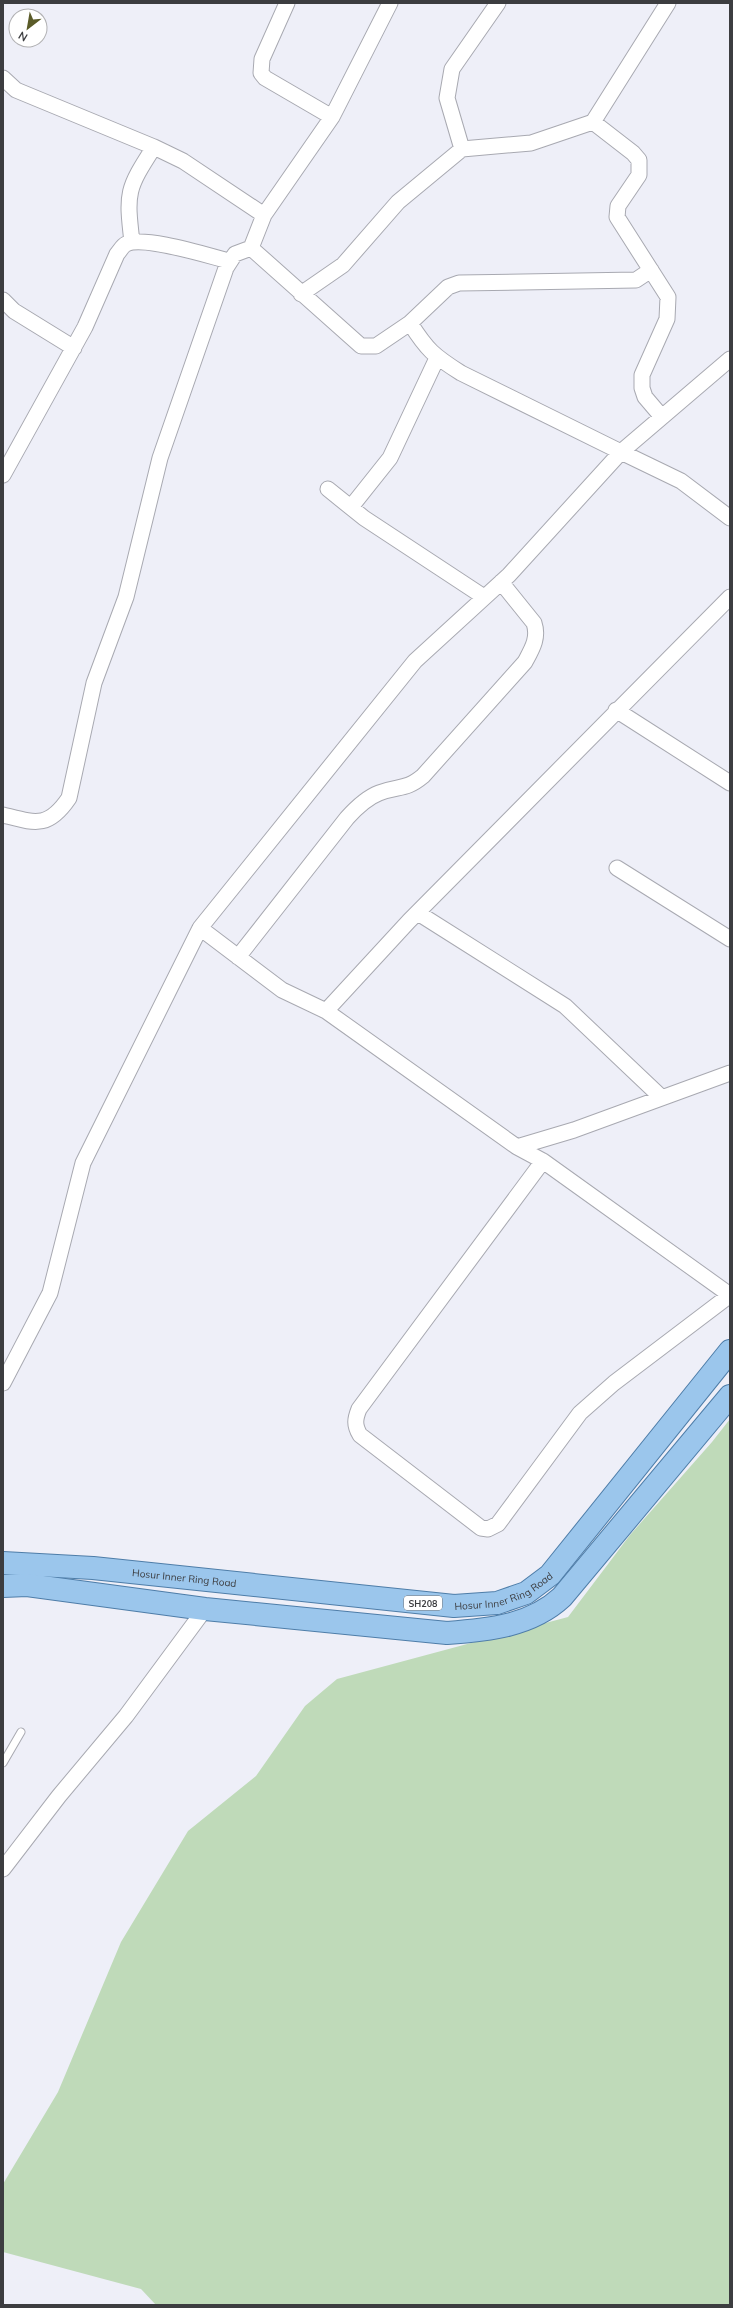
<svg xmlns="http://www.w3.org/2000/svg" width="733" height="2308" font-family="Mulish,sans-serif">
<rect width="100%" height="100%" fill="#eeeff8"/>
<!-- green -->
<path fill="#bfdab9" d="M730,1419v886h-574l-15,-16 -138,-37v-68l55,-92 63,-150 67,-111 68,-55 49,-70 32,-27 231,-62 62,-82 82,-93z"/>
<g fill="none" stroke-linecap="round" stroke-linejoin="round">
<defs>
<path id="lane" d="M3,1763l18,-31"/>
<path id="street" d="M287,3l-25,56 -1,14 4,5 67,39
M3,78l13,12 138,57 29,14 81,54
M593,122l40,31 6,7v15l-21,31 -1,11 51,80 -1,22 -25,56v13l3,9 17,20
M462,149l-15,-51 5,-29 46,-66
M132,242c-6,-50 -5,-53 22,-95
M251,248l110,98h15l34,-23 38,-36 11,-4 177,-3 15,-10
M301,294l42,-29 55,-63 64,-53 69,-6 62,-21 75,-119
M3,300l11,11 60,37
M410,323c17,27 24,33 51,50l160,79 109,-93
M3,475l82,-148 32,-73c3,-3 5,-8 9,-10 17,-9 83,12 103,17
M328,489l36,29 120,79
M351,507l39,-49 47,-100
M616,710l114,73
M3,815c32,8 45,14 66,-17l25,-115 32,-86 34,-139 66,-190 9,-14 16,-6 13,-33 68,-98 58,-114
M617,868l113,71
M418,913l147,93 96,91
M200,928l215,-267 94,-86 112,-123 60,29 49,37
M238,957l109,-139c9,-10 19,-20 32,-25 20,-8 26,-2 44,-17l102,-114c7,-13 14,-24 9,-39l-33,-41
M326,1011l83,-90 321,-324
M517,1147l26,14 187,134
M543,1161l-184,248c-4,10 -5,16 1,26l121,93 7,1 10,-5 82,-111 34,-30 116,-88
M3,1383l47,-90 33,-130 117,-235 82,62 44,21 191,136 57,-17 156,-57
M3,1869l56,-73 67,-80 79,-107"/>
<g id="primary">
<path id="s1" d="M3,1563l90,5 361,38 43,-3 29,-10 24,-18 180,-224"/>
<path d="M3,1586l24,-1 178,24 242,24c41,-3 84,-7 115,-36l168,-201"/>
</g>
</defs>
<!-- lane casing -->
<use href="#lane" stroke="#a8a9b1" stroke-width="9"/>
<!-- street casing -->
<use href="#street" stroke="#a8a9b1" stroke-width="17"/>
<!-- primary casing -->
<use href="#primary" stroke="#4e7da8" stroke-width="24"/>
<!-- lane -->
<use href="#lane" stroke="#fff" stroke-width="7"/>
<!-- street -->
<use href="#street" stroke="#fff" stroke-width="15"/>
<!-- primary -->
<use href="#primary" stroke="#9bc6ec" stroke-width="22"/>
</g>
<g text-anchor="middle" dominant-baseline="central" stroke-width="3" stroke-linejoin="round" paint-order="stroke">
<!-- shield labels -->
<rect fill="#fff" stroke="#767779" stroke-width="1" x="404" y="1596" width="38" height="14" rx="3"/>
<g font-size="9" font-weight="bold" fill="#3c3d40">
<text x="423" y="1603">SH208</text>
</g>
<!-- street labels -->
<g font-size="10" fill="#3c3d40" stroke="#fff">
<text stroke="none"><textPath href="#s1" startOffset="182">Hosur Inner Ring Road</textPath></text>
<text stroke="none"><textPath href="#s1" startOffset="506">Hosur Inner Ring Road</textPath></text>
</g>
</g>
<!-- border -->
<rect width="733" height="2308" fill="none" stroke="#3c3d40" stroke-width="8"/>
<!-- north arrow -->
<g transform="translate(28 28) rotate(211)"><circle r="19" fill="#ffffff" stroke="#b1b1b3"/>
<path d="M0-3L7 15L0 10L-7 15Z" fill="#5a5b28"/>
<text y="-6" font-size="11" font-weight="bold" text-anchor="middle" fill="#3c3d40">N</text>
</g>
</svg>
